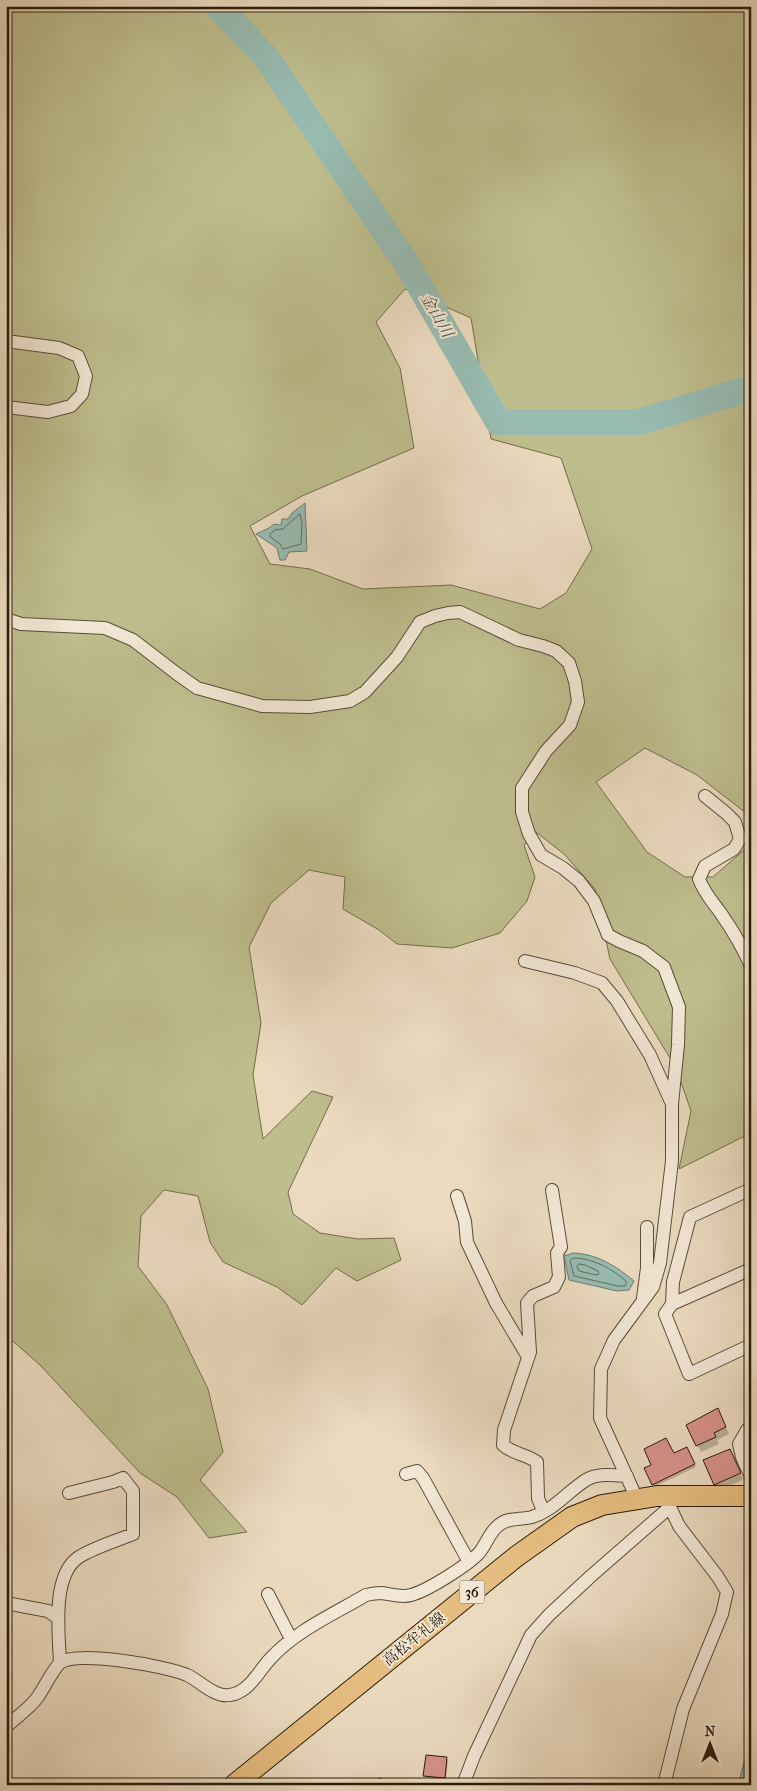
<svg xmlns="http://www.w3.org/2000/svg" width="757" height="1791" font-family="'IM FELL French Canon','Noto Serif JP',serif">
<rect width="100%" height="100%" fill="#ebdabf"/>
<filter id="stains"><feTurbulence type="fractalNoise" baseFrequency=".004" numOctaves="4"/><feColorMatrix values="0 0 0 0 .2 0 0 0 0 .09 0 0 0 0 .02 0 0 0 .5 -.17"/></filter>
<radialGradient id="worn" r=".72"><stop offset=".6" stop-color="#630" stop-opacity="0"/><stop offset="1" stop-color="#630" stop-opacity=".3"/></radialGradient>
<!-- green -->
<path fill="#bebd8e" stroke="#746c4c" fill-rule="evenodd" d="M6,6h745v807h-5l-49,-38 -52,-27 -49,34 51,70 38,25h28l32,-28 6,-3v109l-7,4 7,18v156l-72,36 12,-58 -15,-43 -66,-109 -15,-70 -31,-35 -28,-22 -12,13 11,32 -8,24 -27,32 -48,15 -55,-4 -18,-14 -36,-21 2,-32 -36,-7 -38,33 -22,44 12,76 -8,52 10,64 49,-48 21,6 -45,95 5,22 27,19 38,6 36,-1 7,22 -44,21 -21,-13 -34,37 -25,-18 -54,-25 -13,-20 -12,-46 -34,-6 -23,26 -3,50 29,39 41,84 15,63 -23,28 47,52 -38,6 -32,-41 -37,-24 -100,-108 -34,-30zM405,289l66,29 20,121 70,19 31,91 -26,44 -26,16 -89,-24 -88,4 -53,-20 -40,-5 -20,-38 52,-30 112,-48 -14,-80 -24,-46z"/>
<!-- water -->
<path fill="#98bbb2" stroke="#6c7b6f" d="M305,503l2,48 -18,1 -4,8h-5l-3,-12 -21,-14 13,-6 5,-4 7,1 1,-6h6l4,-6z
M573,1253c24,1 43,13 61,28l-5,9 -12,1 -48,-11 -5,-24z
M751,1737v48h-13z"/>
<!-- shadow -->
<path fill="#0003" d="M721,1416l8,18 -12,6 2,4 -18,8 -13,-27z
M687,1448l9,19 -42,20 -9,-18z
M733,1456l10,24 -24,10 -3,-6z
M446,1758l2,3 -2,19 -20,-2 -1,-3z"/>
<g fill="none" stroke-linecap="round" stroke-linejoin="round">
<!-- shore -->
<path stroke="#616c5e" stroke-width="1" d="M300,514l2,9 -1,21 -18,5 -3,-5 -10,-7v-3l5,-4 8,-1c2,-2 15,-14 17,-15z
M574,1258c19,0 38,11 52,23v3l-1,2h-7l-44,-10 -4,-15z
M579,1264l6,1 13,6 1,3 -3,1 -17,-4 -2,-5z"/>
<!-- river -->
<path stroke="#98bbb2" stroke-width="26" d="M217,6l49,51 141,207 91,158h141l112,-34"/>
</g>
<!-- building -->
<path fill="#d69288" stroke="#2a1c0b" d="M718,1408l8,19 -12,6 2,4 -20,9 -10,-21z
M666,1438l8,15 13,-6 8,17 -43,21 -8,-17 7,-3 -7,-16z
M730,1449l11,24 -27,12 -11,-25z
M426,1755l21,2 -2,21 -22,-2z
M381,1778l2,7h-27z"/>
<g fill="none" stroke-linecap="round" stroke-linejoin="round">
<defs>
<path id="street" d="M6,341l53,7 19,8 8,20 -4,18 -11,12 -23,6 -42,-5
M6,619l15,5 84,4 28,12 43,33 21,15 65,18 48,1 40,-6 15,-9 32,-35 23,-35 15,-6 13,-3 12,-1 59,28 24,6 13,5 13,12 6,18 3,21 -8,23 -24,26 -24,37v24l7,22 12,21 22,13 16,13 15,20 14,34 11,6 24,10 21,16 15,40 -1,38 -6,59
M705,796l21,17 9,9 5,17 -6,10 -29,17 -6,13c5,14 14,23 23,36 11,16 21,33 29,51
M525,961l50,12 27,10 15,18 33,54 22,49v57l-12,102 -7,24 -39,53 -13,29 -1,49 37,81
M457,1196l8,25 2,21 29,61 32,54
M751,1269l-79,35 -7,10 24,60 62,-29
M643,1298l4,-30v-41
M672,1304l1,-22 17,-65 61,-28
M751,1428l-4,2 -8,14 3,13 9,20
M406,1474l11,-3 6,7 46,84
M543,1511l-5,-13 -1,-36c-11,-8 -24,-8 -34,-17l1,-15 26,-78 -3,-49 6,-7 21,-9 5,-10 -2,-24 4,-6 -9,-57
M268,1594l23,45
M6,1603l42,8 10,7
M60,1663c-1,-29 -9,-88 19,-106 16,-10 37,-16 54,-23v-43l-10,-13 -10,4 -44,11
M6,1727c10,-10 23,-18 31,-29 6,-8 16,-29 23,-35 17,-13 106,3 127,12 13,6 28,23 43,20 20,-3 29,-25 41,-37 26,-28 63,-44 95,-63 5,-1 10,-2 15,-2 10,1 20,5 30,2 16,-4 57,-30 68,-42 7,-8 11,-22 20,-28 9,-8 22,-5 33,-8 22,-7 35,-25 54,-37 12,-7 27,-5 41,-4
M463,1785l11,-29 57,-121 18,-20 42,-39 79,-69 3,-11
M664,1785l19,-76 39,-95 5,-22 -9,-15 -39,-51 -9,-19"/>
<path id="primary" d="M234,1785l283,-229 55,-39 30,-12 55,-9h94"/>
</defs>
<!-- street casing -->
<use href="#street" stroke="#5a4c38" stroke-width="14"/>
<!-- primary casing -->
<use href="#primary" stroke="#2a1c0b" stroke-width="22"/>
<!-- street -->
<use href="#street" stroke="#f2e7d5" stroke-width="12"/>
<!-- primary -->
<use href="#primary" stroke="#e6bd80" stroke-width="20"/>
</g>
<g text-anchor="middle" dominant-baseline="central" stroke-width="4" stroke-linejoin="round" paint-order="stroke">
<!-- shield labels -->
<rect fill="#f2e7d5" stroke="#665948" stroke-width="1" x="459.5" y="1580.5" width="25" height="23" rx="4"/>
<g font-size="14" font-weight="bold" fill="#2a1c0b">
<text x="472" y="1592">36</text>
</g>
<!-- street labels -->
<g font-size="15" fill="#2a1c0b" stroke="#f2e7d5">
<text transform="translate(414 1639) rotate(-39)">高松牟礼線</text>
</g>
<!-- water labels -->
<g font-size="16" font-style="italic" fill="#4b4c3d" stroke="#f2e7d5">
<text transform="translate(437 315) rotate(60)">金山川</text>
</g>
</g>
<!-- margin -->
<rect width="757" height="1791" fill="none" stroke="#ebdabf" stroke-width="25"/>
<rect x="8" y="8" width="742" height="1776" fill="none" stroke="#2a1c0b" stroke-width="2.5"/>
<rect x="12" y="12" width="732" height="1766" fill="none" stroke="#2a1c0b"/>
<!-- north arrow -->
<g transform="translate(710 1744)" stroke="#f2e7d5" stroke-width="4" paint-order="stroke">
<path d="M0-4L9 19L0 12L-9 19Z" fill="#2a1c0b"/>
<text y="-8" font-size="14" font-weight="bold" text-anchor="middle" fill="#2a1c0b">N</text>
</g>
<rect width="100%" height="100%" filter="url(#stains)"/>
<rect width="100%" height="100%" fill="url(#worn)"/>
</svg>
